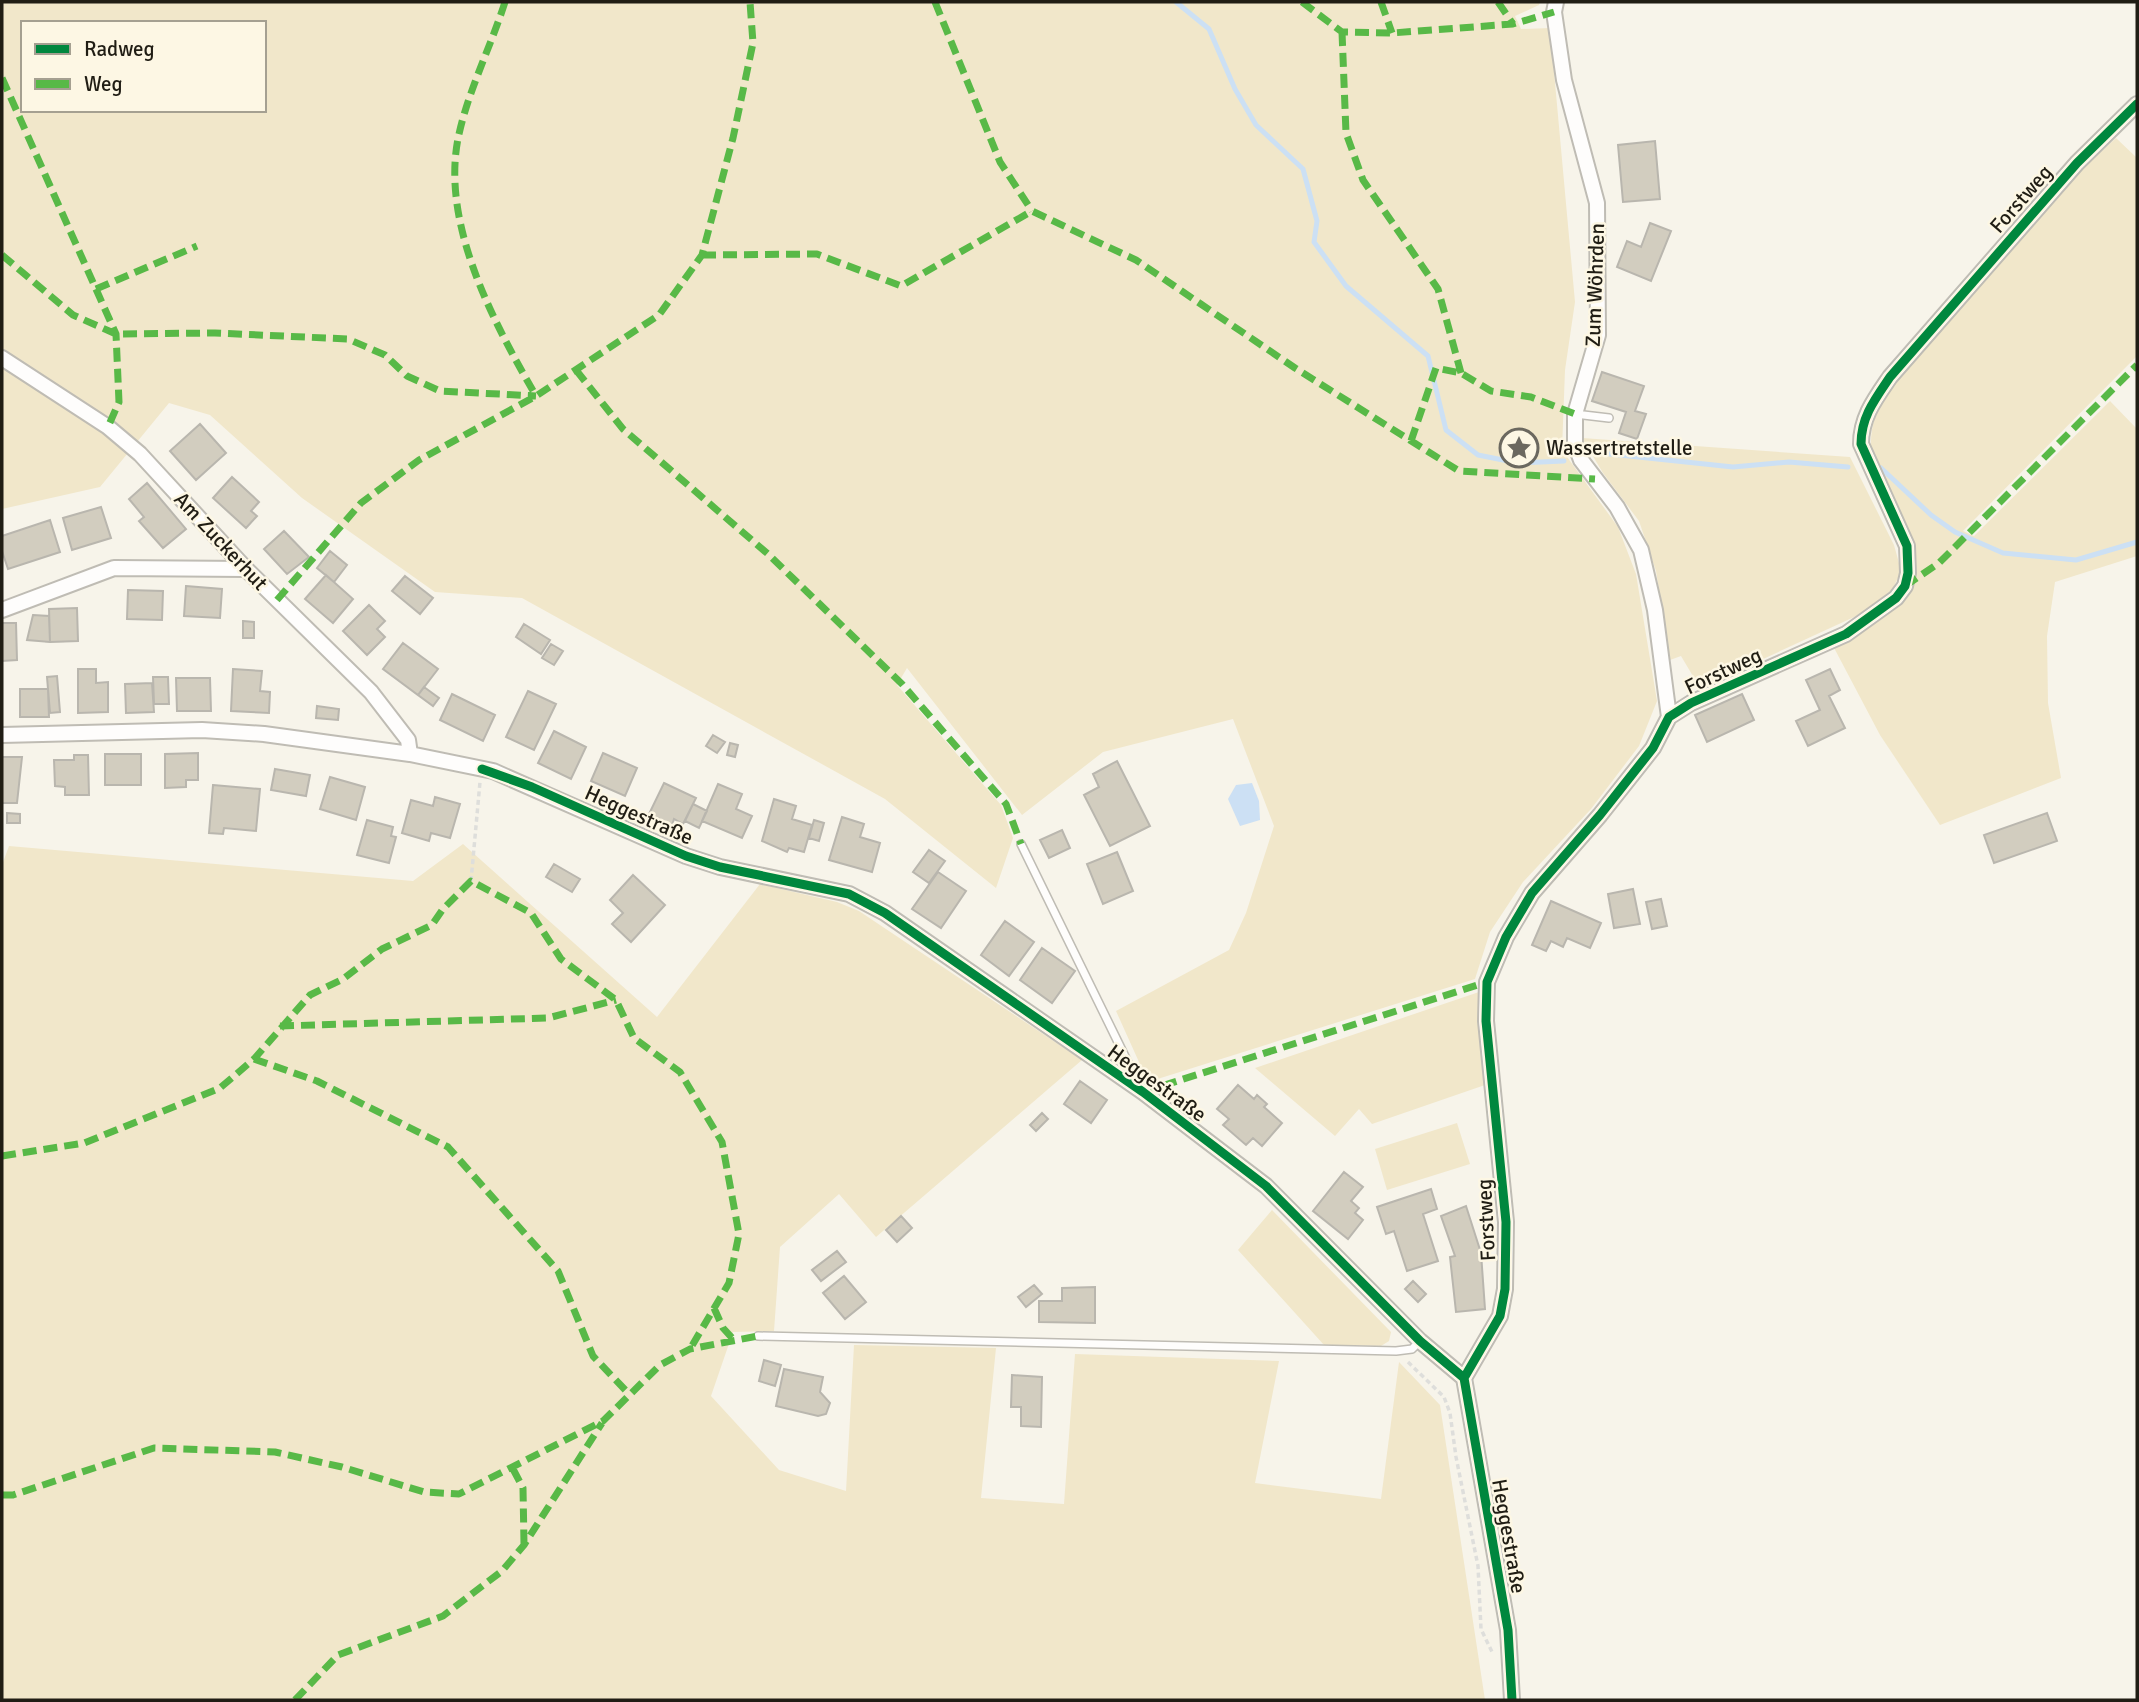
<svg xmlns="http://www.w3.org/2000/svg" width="2139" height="1702" font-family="Signika,sans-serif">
<rect width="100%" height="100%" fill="#f7f4ea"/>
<!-- green -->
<path fill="#f1e7ca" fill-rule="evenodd" d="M2,2h1538l-1,3 -24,11 6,13 29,-1 25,274 -10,68 -3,80 56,77 18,47 21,127 -18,45 -48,63 -68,73 -33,50 -15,47 -327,103 -32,-71 113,-61 17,-37 28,-87 -41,-107 -130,33 -81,63 -115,-147 -10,17 104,120 12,33 -17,50 -111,-89 -363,-201 -87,-6 -133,-94 -92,-83 -41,-12 -69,84 -98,22zM23,23h241v87h-241z
M2116,138l21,20v198l-174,175 11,5 136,-135 27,28v127l-82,26 -8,54 1,67 13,75 -121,47 -60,-90 -48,-91c26,-13 63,-27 78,-55 18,-33 -25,-107 -39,-140 -1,-23 5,-37 16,-56l192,-221z
M1582,438l268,19 44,88 5,18v13l-7,14 -27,22 -165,76 -19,-32 -11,4 -14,-89 -17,-50 -36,-48z
M463,844l194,173 103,-133 77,18 22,9 223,149 -206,177 -37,-43 -59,53 -6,84 -41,1 -22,64 68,74 67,21 8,-146 142,3 -15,150 83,6 11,-150 204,7 -24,122 126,16 18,-137 41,43 45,295h-1483v-835l7,-19 404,35z
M1479,992l6,93 -113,39 -13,-15 -24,27 -80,-68z
M1457,1123l13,41 -83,26 -12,-41z
M1272,1210l119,122 -2,9 -8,5 -57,-1 -86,-95z"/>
<!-- water -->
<path fill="#cce0f4" d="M1252,783l7,18 1,19 -20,6 -12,-27 8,-14z"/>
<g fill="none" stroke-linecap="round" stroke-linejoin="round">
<!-- stream -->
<path stroke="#cce0f4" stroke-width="5" d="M1176,2l33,27 26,60 21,36 47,44 14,52 -3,21 32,44 82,70 18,74 32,25 40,8 46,-2
M1591,452l142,15 56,-5 59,5
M1881,468l50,47 24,17 48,21 73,7 61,-18"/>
</g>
<!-- building -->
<path fill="#d2cdbf" stroke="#b9b6ae" stroke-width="2" d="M1655,141l5,58 -37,3 -5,-57z
M1650,223l21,8 -20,50 -34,-14 10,-26 14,6z
M1602,372l42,14 -9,25 11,3 -9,25 -18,-6 7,-21 -34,-11z
M200,424l26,29 -30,27 -26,-29z
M232,477l27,25 -8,9 6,5 -11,12 -33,-30z
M147,483l39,46 -23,19 -24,-27 5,-4 -15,-18z
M101,507l10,31 -39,12 -9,-32z
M50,520l10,32 -52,17 -6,-18v-15z
M284,531l25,26 -22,17 -23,-25z
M330,551l17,14 -13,17 -17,-14z
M326,575l27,24 -20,24 -28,-24z
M405,576l28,22 -13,16 -28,-23z
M186,586l36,3 -2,29 -36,-2z
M128,590l35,1 -1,29 -35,-1z
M369,605l16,16 -8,8 8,8 -18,18 -24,-24z
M77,608l1,33 -28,1 -1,-33z
M33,615l16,1 1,26 -23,-2z
M243,621l11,1v16h-11z
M2,623h14l1,37 -15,1z
M524,624l26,16 -9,14 -25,-17z
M403,643l35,26 -20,26 -35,-26z
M551,644l12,7 -9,14 -12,-7z
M78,669h18v14l12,-1v30l-30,1z
M233,669l29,2 -2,20 10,1 -1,21 -38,-2z
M1830,669l10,21 -11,6 16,32 -37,18 -12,-25 24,-11 -14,-30z
M57,676l3,36 -10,1 -3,-36z
M153,677h15l1,27h-15z
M176,678h34l1,33h-34z
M152,683l2,29 -28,1 -1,-29z
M424,687l15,11 -6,8 -15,-11z
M20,689h28l1,28h-29z
M528,691l28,13 -22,46 -28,-13z
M452,694l43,21 -12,26 -43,-21z
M1742,694l12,26 -47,22 -12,-27z
M317,706l22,3 -1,11 -22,-2z
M554,731l32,16 -15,32 -33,-16z
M713,735l12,7 -8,11 -11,-7z
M730,743l8,2 -3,12 -8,-2z
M198,753v27h-12v7l-21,1v-34z
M603,753l34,15 -12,28 -34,-15z
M105,754h36v31h-36z
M74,755h14l1,40h-24v-8l-10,-1 -1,-26h20z
M2,757h20l-5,46h-15z
M1117,761l33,65 -40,20 -26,-51 15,-8 -6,-13z
M275,769l35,6 -4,21 -35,-6z
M330,777l35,10 -9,33 -36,-11z
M664,783l32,15 -13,26 -9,-5 -2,6 -23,-11z
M718,784l24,10 -6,15 16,7 -10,22 -40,-17z
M213,785l47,4 -4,42 -32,-3 -1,6 -14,-1z
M435,797l25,7 -10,34 -19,-5 -2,8 -27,-8 9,-33 22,6z
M774,799l22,7 -4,13 20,6 -8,27 -15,-4 -2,4 -25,-11z
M693,804l14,7 -8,17 -14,-7z
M7,813l13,1v9h-13z
M2047,813l10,28 -63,22 -10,-28z
M842,817l22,7 -4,13 20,6 -8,29 -43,-12z
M367,820l26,7 -2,9 5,1 -7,26 -32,-8z
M814,820l10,3 -5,18 -10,-3z
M1062,830l8,18 -21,10 -9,-18z
M929,850l16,11 -16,22 -16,-11z
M1117,852l16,39 -30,13 -16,-40z
M554,864l26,15 -8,13 -26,-15z
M938,872l28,19 -25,37 -29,-19z
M633,875l32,30 -34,37 -19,-18 11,-11 -13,-13z
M1633,889l7,35 -26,4 -6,-34z
M1661,899l6,27 -15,3 -6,-27z
M1551,901l50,22 -11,25 -23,-10 -4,9 -12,-6 -5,10 -14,-6z
M1005,921l29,21 -25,34 -28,-21z
M1042,948l33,23 -23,32 -32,-23z
M1080,1081l27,19 -16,23 -27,-19z
M1238,1085l16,14 3,-4 10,9 -3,3 18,16 -20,23 -9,-8 -7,7 -23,-20 6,-6 -12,-10z
M1042,1113l6,6 -12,12 -6,-6z
M1344,1172l19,15 -12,14 8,7 -4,5 8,7 -15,19 -35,-28z
M1431,1189l6,20 -14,5 15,47 -31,10 -13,-40 -8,3 -9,-27z
M1466,1206l15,47 4,56 -29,3 -6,-55 5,-1 -14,-40z
M901,1216l11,12 -15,14 -11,-12z
M837,1251l9,11 -25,19 -9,-11z
M844,1276l22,26 -21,17 -22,-26z
M1413,1281l13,13 -8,8 -13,-13z
M1034,1285l8,9 -16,13 -8,-10z
M1095,1287v36l-56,-1v-21h23v-13z
M764,1360l17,5 -6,21 -16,-5z
M784,1369l39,8 -3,15 10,11 -4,11 -8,2 -42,-10z
M1012,1375l30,2 -1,50 -20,-1v-19h-10z"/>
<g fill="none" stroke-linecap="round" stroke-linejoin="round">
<defs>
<path id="service" d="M1575,414l34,4
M1021,844l118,241
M758,1336l638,15 16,-2 8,-8"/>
<path id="minor" d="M1556,2l-2,10 10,68 33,123 1,132 -23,79v30l6,16 36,47 24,43 14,60 14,107
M2,358l106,69 32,27 106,115 125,123 37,48 2,14
M2,610l112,-42 132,1
M2,735l200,-5 62,4 146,20 83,17 193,85 34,11 129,27 36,19 258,179 123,94 154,155 44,37 44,252 4,70
M1464,1378l36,-62 5,-27 1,-67 -20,-201 1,-39 19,-45 26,-44 68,-78 53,-67 16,-31 22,-14 155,-69 50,-36 9,-12 3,-13 -1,-27 -46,-102c0,-27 14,-45 29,-67l187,-214 60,-59"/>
</defs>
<!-- service casing -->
<use href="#service" stroke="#bfbcb4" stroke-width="10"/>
<!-- minor casing -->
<use href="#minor" stroke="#bfbcb4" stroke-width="18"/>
<!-- path -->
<path stroke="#dededb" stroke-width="3.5" stroke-dasharray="5 3.5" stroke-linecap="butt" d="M471,881l9,-99
M1408,1362l36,35 6,16 6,44 22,109 3,63 12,25"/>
<!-- service -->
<use href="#service" stroke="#fefdfc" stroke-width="7"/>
<!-- minor -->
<use href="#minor" stroke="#fefdfc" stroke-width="14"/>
<!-- quiet -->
<path stroke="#58b947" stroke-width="7" stroke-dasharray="14 7" stroke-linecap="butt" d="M505,2c-14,44 -36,87 -46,132 -20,88 35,189 77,262
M935,2l65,160 32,49
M1302,2l40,30 50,1 121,-9 41,-12
M1381,2l11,31
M1498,2l15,22
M1342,32l4,101 17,47 75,109 23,84
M2,78l114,256 3,68 -11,25
M2,255l71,60 43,19 99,-1 133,6 37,16 22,21 33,15 96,5
M702,255l115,-1 84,32 131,-75 104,49 159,108 164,103 136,8
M96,289l101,-43
M576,370l47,59 145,125 134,130 104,120 15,40
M1411,441l25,-73 25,5 30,18 40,6 44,17
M1905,586l34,-23 198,-198
M277,600l84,-97 58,-43 117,-64 123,-81 43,-60 31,-117 20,-95 -3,-41
M280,1026l268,-8 68,-18
M254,1059l63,22 131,66 110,124 35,85 37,39
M1143,1092l344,-110
M2,1156l82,-13 136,-55 34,-29 56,-64 33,-16 39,-30 50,-24 11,-16 28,-28 60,32 30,46 55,41 18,38 46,34 42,70 17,92 -10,49 -39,66
M714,1308l9,20 10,11
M513,1469l10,19 1,56
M2,1495h11l141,-47 121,4 67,15 82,25 35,2 144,-73 57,-56 30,-16 68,-13
M295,1700l43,-45 105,-39 59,-45 22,-26 78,-122"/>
<defs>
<path id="cycleway" d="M482,769l50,18 154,69 34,11 129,27 36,19 258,179 123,94 154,155 44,37 44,252 4,70
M1464,1378l36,-62 5,-27 1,-67 -20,-201 1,-39 19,-45 26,-44 68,-78 53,-67 16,-31 22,-14 155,-69 50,-36 9,-12 3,-13 -1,-27 -46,-102c0,-27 14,-45 29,-67l187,-214 60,-59"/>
</defs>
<!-- cycleway casing -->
<use href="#cycleway" stroke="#fdf7e4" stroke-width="13"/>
<!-- cycleway -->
<use href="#cycleway" stroke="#00873e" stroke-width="9"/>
</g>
<!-- icons -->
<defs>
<symbol id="sight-ring" viewBox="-11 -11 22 22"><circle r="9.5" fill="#fdf7e4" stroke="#6b685f" stroke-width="1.5"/><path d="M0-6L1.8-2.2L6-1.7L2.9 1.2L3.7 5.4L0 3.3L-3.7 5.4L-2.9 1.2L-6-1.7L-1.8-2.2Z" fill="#6b685f"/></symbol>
</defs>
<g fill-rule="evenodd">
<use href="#sight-ring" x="1497" y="426" width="44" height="44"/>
</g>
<g text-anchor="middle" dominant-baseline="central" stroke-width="5" stroke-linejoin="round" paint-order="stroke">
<!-- street labels -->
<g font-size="21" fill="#201d14" stroke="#fdf7e4">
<text transform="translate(2021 199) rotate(-49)">Forstweg</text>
<text transform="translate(1595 285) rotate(-88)">Zum Wöhrden</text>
<text transform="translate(221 541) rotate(47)">Am Zuckerhut</text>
<text transform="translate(1723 671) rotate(-25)">Forstweg</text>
<text transform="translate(639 815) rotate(24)">Heggestraße</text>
<text transform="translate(1157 1083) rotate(36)">Heggestraße</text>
<text transform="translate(1486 1220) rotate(-93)">Forstweg</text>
<text transform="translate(1509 1536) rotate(80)">Heggestraße</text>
</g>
<!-- poi labels -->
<g font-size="21" fill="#201d14" stroke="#fdf7e4" text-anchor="start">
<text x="1546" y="448">Wassertretstelle</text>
</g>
</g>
<!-- border -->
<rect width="2139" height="1702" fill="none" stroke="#201d14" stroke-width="7"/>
<!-- legend -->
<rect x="21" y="21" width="245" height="91" fill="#fdf7e4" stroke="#a5a091" stroke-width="2"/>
<rect x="35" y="44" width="35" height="10" fill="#00873e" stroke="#a5a091" stroke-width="2"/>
<text x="84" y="56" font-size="21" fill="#201d14">Radweg</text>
<rect x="35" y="79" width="35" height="10" fill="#58b947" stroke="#a5a091" stroke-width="2"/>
<text x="84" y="91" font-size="21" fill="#201d14">Weg</text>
</svg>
